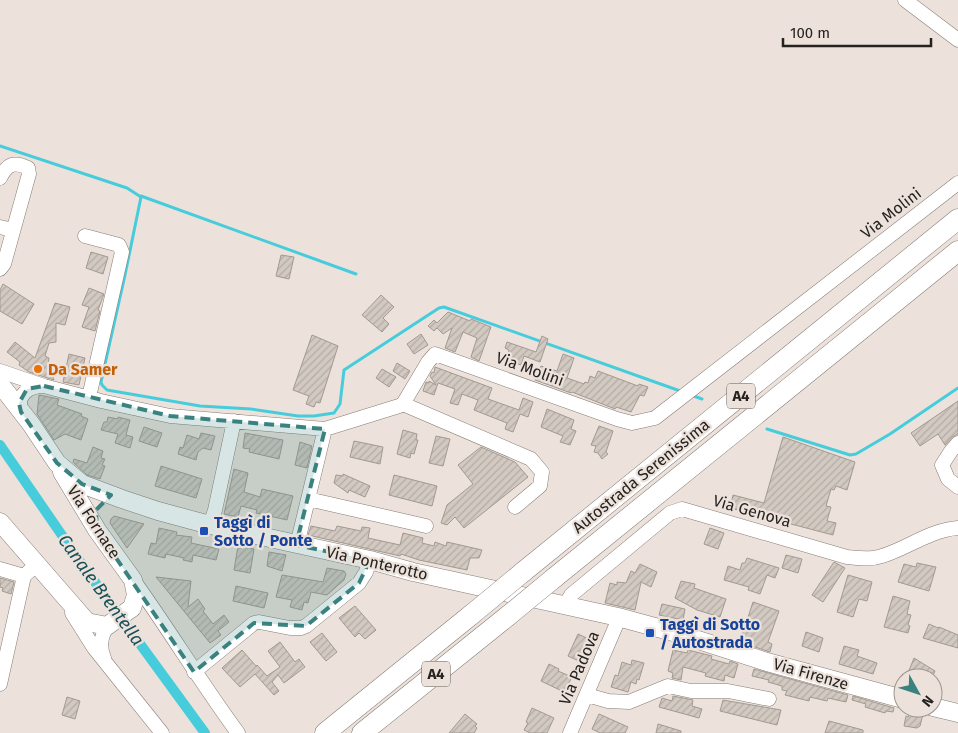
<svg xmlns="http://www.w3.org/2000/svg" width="958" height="733" font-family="'Fira Sans',sans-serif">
<defs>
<pattern id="building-hatch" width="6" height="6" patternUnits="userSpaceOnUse" patternTransform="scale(1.25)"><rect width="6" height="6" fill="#d2c9c1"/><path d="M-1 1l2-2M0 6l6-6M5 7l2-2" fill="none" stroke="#b4aca5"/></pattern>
</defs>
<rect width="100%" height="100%" fill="#ece2db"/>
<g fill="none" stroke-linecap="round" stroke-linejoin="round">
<!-- stream -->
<path stroke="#47ccdc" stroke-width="3" d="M0,146l127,42 14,9 -16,78 -24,107 1,3 5,5 93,16 51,3 47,7h16l20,-3 6,-9 4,-34 95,-62 5,-1 239,85
M141,196l215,78
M691,395l11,4
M767,429l83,26 6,-1 34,-20 68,-46"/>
<!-- canal -->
<path stroke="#47ccdc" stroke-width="10" d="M0,445l81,118 124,170"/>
</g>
<!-- building -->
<path fill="url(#building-hatch)" stroke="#a29a92" d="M91,252l17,5 -5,17 -17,-6z
M281,255l13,2 -5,22 -13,-3z
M3,284l31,20 -12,20 -22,-13v-21z
M89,288l15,6 -6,16 2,1 -5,20 -13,-4 7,-20 -7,-2z
M381,295l13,12 -11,11 6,6 -7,8 -20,-17z
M55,303l15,4 -5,18 -9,-2v19l-7,1 -4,13 4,2 -2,11 3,1 4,10 -25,-8 -10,-7 1,-3 -13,-10 8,-10 20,16z
M448,312l22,9 1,-2 20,8 -12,34 -8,-4 6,-19 -14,-6 -8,20 -10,-4 7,-20 -9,6 -6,-6 -3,3 -6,-5 6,-6 3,3z
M421,334l7,11 -14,9 -7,-10z
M312,335l26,11 -18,57 -4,-1 -2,5 -8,-3 3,-8 -16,-6z
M542,336l6,3 -8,23 -16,-6 -3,9 -15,-5 3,-10 -4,-2 2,-6 29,10z
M69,354l16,4 -6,27 -16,-3z
M563,354l11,4 -7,20 17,6 1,-2 3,1 2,-7 5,2 3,-7 40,15 1,-2 9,3 -4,9 -4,-1 -9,17 -15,-5 -1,2 -43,-17 -1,1 -36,-13 6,-14 16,5z
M397,363l13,8 -5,8 -12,-8z
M435,367l57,21 -4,11 31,11 4,-12 10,4 -5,15 -8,-3 -7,18 -8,-3 2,-6 -33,-13 4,-10 -16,-6 -4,11 -8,-2 5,-14 -17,-6 -4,12 -11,-4 3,-9 3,1v-2l7,4 -6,-9 2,-4 2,1z
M382,369l14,8 -7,10 -13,-9z
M39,395l20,4 -2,6 25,9 -1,2 7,3 -7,21 -16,-6 -11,6 -17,-26z
M958,401v33l-6,3 -7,8 -7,-11 -18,12 -9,-13z
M547,409l27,11 -3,9 5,2 -6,14 -10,-3 3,-6 -22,-9z
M108,417l10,2v-2l12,3 -4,15 7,2 -3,11 -15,-5 3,-9 -17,-4 3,-8h3z
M599,426l14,5 -7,21 2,2 -6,5 -4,-6 -4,-1 2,-6 -5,-1z
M144,427l18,6 -5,14 -18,-6z
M403,430l14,4 -1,6h2l-4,14 -3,-1 -1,5 -13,-4z
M201,433l14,3 -4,14 -8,-2 -5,4 -2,8 -18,-6 2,-7 3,1 4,-13 12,4z
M245,433l38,7 -4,19 -30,-7 1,-3 -7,-1z
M436,436l14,3 -7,27 -14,-3z
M783,437l72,25 -8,28 -11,-4 -2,4 -3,-1 -5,17 5,1 -4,14 9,2 -3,12 -103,-27 3,-13 31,8z
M354,441l29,6 -3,17 -30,-7z
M300,442l12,4 -5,22 -12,-3z
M93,447l10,4 -2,7 4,1 -3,6 3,1 -5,13 -13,-4 -14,-13 1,-3 13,4z
M481,447l34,15 13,15 -64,51 -9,-11 -8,8 -6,-2 6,-18 26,-21 -15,-19z
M161,466l41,13 -6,19 -41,-12z
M234,469l14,4 -4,19 16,5 2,-8 31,7 -6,24 -31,-7 1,-3 -16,-4 -3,11 -14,-3z
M343,474l27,12 -5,11 -16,-7 -1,3 -14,-10 2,-8 7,1z
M394,475l43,11 -5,20 -43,-11z
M114,516l30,8 -17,24 -17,-25 1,-4z
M311,526l24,5 2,-5 24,5 1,-4 8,1 -2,10 32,7 3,-12 20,5 -1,5 12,3 1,-4 11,4 1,-4 35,8 -3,8h-9l-3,12 -48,-10 -18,-6 -1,2 -92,-21z
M159,528l18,4 -1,3 16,2 -1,6 28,6 -3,11 -23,-5 -1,7 -9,-2 1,-2 -18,-4 -1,4 -17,-4 3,-11 5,1z
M710,528l14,5 -6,16 -14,-5z
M238,546l16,3 -4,24 -16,-3z
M269,552l17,3 -4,16 -15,-5z
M786,555l16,4 -4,14 -16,-5z
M747,558l32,10 -4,10 -8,-3 -7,19 -12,-4 1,-3 -25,-7 4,-14 12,4 2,-7h3z
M834,562l11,6 -22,34 -11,-7z
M917,563l19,4 -7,24 -31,-9 6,-18 12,3z
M640,564l17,8 -6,15 -10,-5 -6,28 -30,-7 5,-20 7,2v-3l9,1 5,-12 4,2z
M327,568l17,3 2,3 -2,6 -17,15 -16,-3 -3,11 -4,-1 -2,8 -12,-3 2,-7 -16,-3 6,-22 41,7z
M848,575l24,7 -5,19 -8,-2 -6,18 -16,-5z
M156,577l35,4 -3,26 10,-8 7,10 -2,2 10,13 11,-9 5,7 -11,9 3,4 -11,8z
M0,578l14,4 -3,12 -9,-3 1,-3 -3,-1z
M681,581l14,3 -1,4 32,11 -6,18 -23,-7 -22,-12z
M236,586l32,7 -4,15 -31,-7z
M893,596l17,5 -3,13 4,1 -3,10 2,1 -2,7 -24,-6z
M753,602l26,9 -11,31 4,2 -2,8 -30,-10z
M662,604l23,5 -2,11 -24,-5z
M355,606l21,24 -11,9 -6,-6 -4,4 -16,-19z
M929,624l9,4 1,-1 19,8v13l-35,-10z
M806,632l17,6 -4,14 -17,-6z
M322,633l15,19 -11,9 -16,-19z
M578,634l15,7 -10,22 -15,-7z
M280,642l15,20 4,-3 6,8 -21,16 -6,-8 -6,7 7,9 -5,4 -19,-21 -15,13 -18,-19 20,-18 14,16 1,-1 10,11 13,-9 -12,-16z
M844,646l15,4 -2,6 20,7 -4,11 -34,-10z
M673,650l14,3 1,-3 24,6 -1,3 18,5 1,-3 8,3 -4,14 -9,-3 -1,6 -19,-5 1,-3 -23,-6 -2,13 -9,-2 1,-5 -5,-2z
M914,658l21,13 -3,7h-26z
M632,660l12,3 -5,17 -2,-1 -1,5 -5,-2 -3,10 -17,-5 4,-12 3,1 4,-14 9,3z
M549,664l10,5 -1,2 14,6 -8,15 -23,-11z
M754,669l94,26 -2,7 -18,-4 -1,3 -17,-4 -1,4 -24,-6 2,-4 -5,-1v-4l-14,-4 1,-2 -17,-4z
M673,696l20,4 -1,6 10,3 -3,9 -40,-11 3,-9 10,3z
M853,696l41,12 -1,4 -7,-1 -1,2 -20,-6 1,-3 -14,-4z
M67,697l13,4 -5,18 -13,-4z
M723,700l58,10 -4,15 -57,-14z
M532,708l22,10 -7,15h-17l-6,-3 4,-7 -2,-1z
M910,710l13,4 -3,12 -3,2 -13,-2 2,-10 2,1z
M465,714l12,10 -2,2 2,2 -3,5h-25z
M599,714l29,13 -3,6h-25l-8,-4z
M829,721l34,9v3h-38z
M658,724l23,7v2h-25z"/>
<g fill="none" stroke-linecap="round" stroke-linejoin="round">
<defs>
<path id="minor" d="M905,0l53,40
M0,178c7,-14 14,-17 28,-10l1,6 -25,90 -4,5
M0,227l13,3
M85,236l34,9 3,7 -33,145
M0,371l44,15c-16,0 -28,9 -23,26
M44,386l57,15 69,15 155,13 74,-23 4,-2 25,-42 7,-8 182,65 15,4 23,-5 303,-235
M403,404l128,55 11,13 -2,14 -25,21
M958,443l-7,8 -9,14 6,14 10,8
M308,499l118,27
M210,525l5,-15 19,-89
M297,545l28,-116
M0,569l24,7
M134,581c36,50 67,102 104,152
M565,605l6,-10 99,-82 12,-4 165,48c12,1 24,3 35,-1 26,-8 48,-26 76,-28
M72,613l22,35 68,85
M104,658c-5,-12 -3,-21 3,-32
M194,672l60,-49 5,-1 31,6h11l5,-2 53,-43 7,-11 4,-12
M0,684l24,-108 13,-12
M587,695l21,6 21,1 39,-16 23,5h37l41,8
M570,733l47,-110 1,-6"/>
<path id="major" d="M0,384l31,40 26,39 25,21 40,15 36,12 52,14 160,35 43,12 205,45 55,15 94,30 136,37
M0,522l87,100 20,4 22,-16 3,-2 4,-13 -3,-15 -36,-50 -35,-58
M933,707l25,6"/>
<path id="highway" d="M523,572l435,-353
M554,578l404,-327
M325,733l146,-118
M362,733l147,-118"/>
</defs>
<!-- minor casing -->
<use href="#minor" stroke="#867c76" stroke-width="15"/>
<!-- major casing -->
<use href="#major" stroke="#867c76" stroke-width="19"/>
<!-- highway casing -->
<use href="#highway" stroke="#867c76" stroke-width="21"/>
<!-- minor -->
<use href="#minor" stroke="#fff" stroke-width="14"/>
<!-- major -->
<use href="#major" stroke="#fff" stroke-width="18"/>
<!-- highway -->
<use href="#highway" stroke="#fff" stroke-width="20"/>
<defs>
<path id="highway-bridge" d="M471,615l52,-43
M509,615l45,-37"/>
</defs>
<!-- highway-bridge casing -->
<use href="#highway-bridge" stroke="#867c76" stroke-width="21" stroke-linecap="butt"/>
<!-- highway-bridge -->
<use href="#highway-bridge" stroke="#fff" stroke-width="20"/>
</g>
<!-- marked area -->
<path fill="#39827f" fill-opacity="0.2" stroke="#39827f" stroke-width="4" stroke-dasharray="10 6" stroke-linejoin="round" d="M44,386l126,30 155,13 -29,116 74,15 -11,23 -53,43 -52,-3 -60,49 -97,-142 -1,-20 15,-15 -29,-11 -25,-21 -36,-51 -2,-9 8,-14z"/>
<!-- markers -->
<circle fill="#e8710a" stroke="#ece2db" stroke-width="2" cx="38" cy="369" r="5"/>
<g fill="#1a4fb4" stroke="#ece2db" stroke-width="2">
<rect x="199" y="526" width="10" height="10" rx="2.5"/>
<rect x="645" y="628" width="10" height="10" rx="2.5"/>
</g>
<g text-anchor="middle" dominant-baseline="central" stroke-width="4.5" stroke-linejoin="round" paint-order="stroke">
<!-- shield labels -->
<g fill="#ece2db" stroke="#615c57" stroke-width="1">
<rect x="727" y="383.5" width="28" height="25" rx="4"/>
<rect x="422" y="661.5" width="28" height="25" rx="4"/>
</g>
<g font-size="15" font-weight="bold" fill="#25221f">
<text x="741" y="396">A4</text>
<text x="436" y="674">A4</text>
</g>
<!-- street labels -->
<g font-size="16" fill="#25221f" stroke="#ece2db">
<text transform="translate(891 213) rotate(-38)">Via Molini</text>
<text transform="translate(530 369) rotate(20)">Via Molini</text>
<text transform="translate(641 476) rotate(-39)">Autostrada Serenissima</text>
<text transform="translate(752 511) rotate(16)">Via Genova</text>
<text transform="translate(94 522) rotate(57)">Via Fornace</text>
<text transform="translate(377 563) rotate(13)">Via Ponterotto</text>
<text transform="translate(579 668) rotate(-67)">Via Padova</text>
<text transform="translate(811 674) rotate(16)">Via Firenze</text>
</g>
<!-- food labels -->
<g font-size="16" font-weight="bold" fill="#c56008" stroke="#ece2db" text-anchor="start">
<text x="48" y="369">Da Samer</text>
</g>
<!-- transit labels -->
<g font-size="16" font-weight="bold" fill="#164399" stroke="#ece2db" text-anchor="start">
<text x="214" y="522">Taggì di<tspan x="214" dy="18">Sotto / Ponte</tspan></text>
<text x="660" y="624">Taggì di Sotto<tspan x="660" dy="18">/ Autostrada</tspan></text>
</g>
<!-- water labels -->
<g font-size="18" font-style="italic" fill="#195158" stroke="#ece2db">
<text transform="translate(101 590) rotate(54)">Canale Brentella</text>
</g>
</g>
<!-- north arrow -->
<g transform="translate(918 693) rotate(130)"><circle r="24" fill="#ece2db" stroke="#9c9590"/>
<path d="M0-4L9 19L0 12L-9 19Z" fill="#39827f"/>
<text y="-8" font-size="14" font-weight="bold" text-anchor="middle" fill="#25221f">N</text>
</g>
<!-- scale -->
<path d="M783 38v8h148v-8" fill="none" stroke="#25221f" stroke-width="2.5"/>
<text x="790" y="38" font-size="15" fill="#25221f" stroke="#ece2db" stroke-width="4" paint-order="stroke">100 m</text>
</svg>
